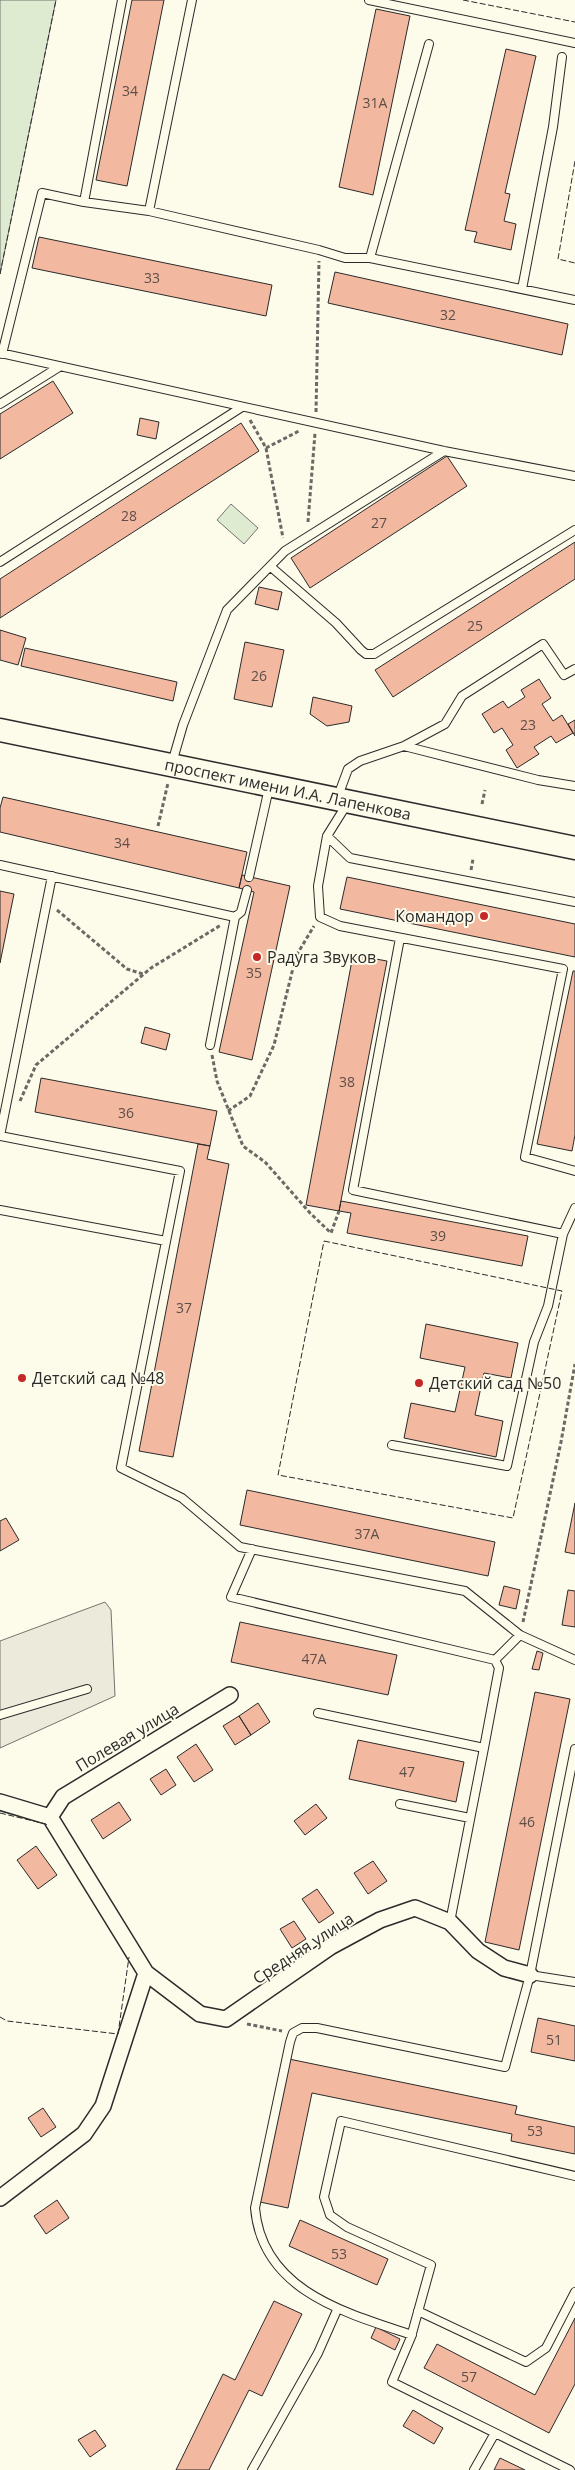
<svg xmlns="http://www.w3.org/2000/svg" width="575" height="2470" font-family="'Open Sans',sans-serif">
<rect width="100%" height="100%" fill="#fdfbea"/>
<!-- green -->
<path fill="#deebd1" stroke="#74746e" d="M0,0h56l-56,274z
M231,504l27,24 -14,16 -27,-24z"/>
<!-- parking -->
<path fill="#eceadb" stroke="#74746e" d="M105,1602l6,8 4,86 -115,52v-107z"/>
<!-- building -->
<path fill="#f2b8a0" stroke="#2b2b2b" d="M132,0h32l-37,186 -31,-6z
M376,9l34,7 -37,179 -34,-8z
M506,49l30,7 -31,137 5,1 -6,27 12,3 -5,26 -37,-8 3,-10 -12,-2z
M39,237l233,48 -6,31 -234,-48z
M335,272l233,52 -6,31 -234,-52z
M53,381l20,32 -73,46v-45z
M140,418l19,4 -3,17 -19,-4z
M241,423l18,28 -259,167v-39z
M447,456l20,30 -157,102 -19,-30z
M575,542v37l-182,118 -18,-27z
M259,587l23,5 -4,18 -23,-6z
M0,630l26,8 -8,27 -18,-5z
M245,642l39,8 -12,57 -38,-8z
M25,648l152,34 -4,19 -152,-35z
M539,679l12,19 -9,6 11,17 9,-6 11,18 -17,10 -5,-7 -17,11 5,7 -22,14 -11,-18 7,-5 -11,-17 -8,5 -12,-19 21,-13 5,7 17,-11 -4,-7z
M313,697l39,9 -3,16 -22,4 -17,-12z
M575,720v16l-7,-12z
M3,797l244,55 -8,36 -239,-56v-24z
M242,875l48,11 -38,174 -33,-8 35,-160 -15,-4z
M347,877l228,47v33l-235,-48z
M0,891l14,3 -14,69z
M353,955l34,6 -48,250 -33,-6z
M573,971h2v164l-3,16 -35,-7z
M145,1027l25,7 -4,16 -25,-7z
M41,1078l176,33 -7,35 -175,-34z
M198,1144l12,2 -3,13 22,5 -56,293 -34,-6z
M341,1201l187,35 -6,30 -175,-33 4,-20 -12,-2z
M426,1324l92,19 -7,35 -27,-5 -9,42 28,6 -7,36 -92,-19 7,-35 44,9 10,-45 -45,-9z
M247,1490l248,52 -7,34 -248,-51z
M575,1503v51l-10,-2z
M6,1518l13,22 -19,11v-30z
M504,1586l16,4 -4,19 -17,-4z
M568,1590l7,1v36l-13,-2z
M240,1622l157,33 -9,40 -157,-33z
M537,1651l6,2 -4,17 -7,-1z
M535,1692l35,7 -51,251 -34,-8z
M258,1703l12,19 -19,13 -12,-19z
M239,1716l12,19 -16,10 -12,-19z
M358,1740l106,22 -8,40 -107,-23z
M196,1744l17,26 -19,12 -17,-25z
M166,1769l10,16 -15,10 -11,-16z
M119,1802l12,18 -28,19 -12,-19z
M316,1804l11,14 -22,17 -11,-14z
M36,1846l21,29 -19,14 -21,-29z
M373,1861l14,20 -19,13 -14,-21z
M317,1889l17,24 -15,10 -17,-24z
M294,1921l12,18 -14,9 -12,-19z
M538,2018l37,8v35l-44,-9z
M289,2059l228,47 -2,8 60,13v27l-64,-13 1,-7 -200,-41 -24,115 -28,-6z
M43,2108l13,19 -15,10 -13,-19z
M57,2200l12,18 -23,16 -12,-18z
M300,2220l88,39 -11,26 -88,-39z
M274,2301l28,13 -40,82 -13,-6 -40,80h-33l47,-96 12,6z
M575,2318v66l-26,49 -125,-65 13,-24 98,51z
M376,2327l24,12 -5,11 -24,-12z
M413,2410l30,18 -9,16 -31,-18z
M95,2430l11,16 -16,11 -12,-17z
M500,2458l25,12h-31z"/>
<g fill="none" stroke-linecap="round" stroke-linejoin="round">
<defs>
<path id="service" d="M369,0l206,43
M84,202l38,-202
M149,211l43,-211
M370,258l59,-214
M522,289l31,-162 9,-70
M0,353l444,98 131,25
M2,354l40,-161 42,9 65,9 170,39 26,8h25l205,42
M0,404l59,-37
M0,562l242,-155
M271,567l65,56 25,27 5,4h8l201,-124
M404,746l41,-22 17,-28 81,-52 21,31 11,-6
M172,763l11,-38 44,-115 58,-59 159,-100
M338,796l10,-27 12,-8 44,-15 134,34 37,6
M347,804l-20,32 -9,50 2,31 20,9 223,43 -38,188 50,14
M327,836l23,22 225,44
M0,865l235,52 -25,128
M52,876l-52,260 180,35 -59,297 61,30 58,49 225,44 55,44 55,25
M249,877l20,-89
M235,917l6,-5 6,-22
M400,938l-47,252 210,44 12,-26
M0,1210l166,31
M392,1445l115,21 27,-124 14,-36 15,-72
M252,1549l-21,48 264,63 25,-25
M318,1713l166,35 15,-80 -4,-8
M0,1715l87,-26
M575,1749l-45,226 45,7
M400,1804l70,14
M450,1922l34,-174
M418,2311l108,51 20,-14 29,-56
M412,2335c-66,-22 -150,-44 -157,-127l35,-166 3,-9 9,-5h15l188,39 25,-92
M252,2470l66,-117 19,-43
M474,2470l21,-37
M570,2470l-178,-88 19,-45 20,-72 -84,-38 -17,-12 -6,-18 17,-76 234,55"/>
<path id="minor" d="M0,1802l50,15 96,156 54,41 26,5 104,-72 50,-27 35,-12 35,14 28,29 26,17 26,7
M50,1817l13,-20 167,-102
M0,2198l84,-64 19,-28 43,-133"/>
<g id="secondary">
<path id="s1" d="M0,730l575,118"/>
</g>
</defs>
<!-- service casing -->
<use href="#service" stroke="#2b2b2b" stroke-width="10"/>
<!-- minor casing -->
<use href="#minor" stroke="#2b2b2b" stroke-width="18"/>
<!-- secondary casing -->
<use href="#secondary" stroke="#2b2b2b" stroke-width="25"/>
<!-- path -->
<path stroke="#6a6964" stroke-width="3" stroke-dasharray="4 2.5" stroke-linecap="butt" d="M316,412l3,-151
M250,420l16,28 17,90
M266,448l33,-17
M308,522l7,-89
M482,804l3,-14
M158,826l10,-43
M471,870l2,-11
M57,910l70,59 16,5
M212,1055l5,26 26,65 22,16 45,51 21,20 8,-22
M20,1101l16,-36 115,-97 70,-43
M228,1111l22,-15 24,-51 22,-89 18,-30
M523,1622l38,-180 14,-78
M247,2024l35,7"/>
<!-- service -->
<use href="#service" stroke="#fdfbea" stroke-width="8"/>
<!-- minor -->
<use href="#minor" stroke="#fdfbea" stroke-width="15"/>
<!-- secondary -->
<use href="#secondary" stroke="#fdfbea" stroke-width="22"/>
<!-- fence -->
<path stroke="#2b2b2b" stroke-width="1" stroke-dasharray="6 2.5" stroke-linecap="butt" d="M463,0l112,22
M575,161l-17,98 17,4
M0,274l56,-274
M324,1241l238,50 -49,227 -235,-43z
M0,1813l46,11 2,3
M0,2017l7,4 111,13 11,-77"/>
</g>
<!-- markers -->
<g fill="#c62828" stroke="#fdfbea" stroke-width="2">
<circle cx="484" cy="916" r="5"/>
<circle cx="257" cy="957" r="5"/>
<circle cx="22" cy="1378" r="5"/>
<circle cx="419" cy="1383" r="5"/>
</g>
<g text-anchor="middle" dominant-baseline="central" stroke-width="4" stroke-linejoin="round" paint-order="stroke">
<!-- number labels -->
<g font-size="14" fill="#5d4e48">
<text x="130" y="90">34</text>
<text x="375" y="102">31А</text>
<text x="152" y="277">33</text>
<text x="448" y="314">32</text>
<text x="129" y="515">28</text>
<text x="379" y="522">27</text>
<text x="475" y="625">25</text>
<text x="259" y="675">26</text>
<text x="528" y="724">23</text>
<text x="122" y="842">34</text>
<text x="254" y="972">35</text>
<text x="347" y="1081">38</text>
<text x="126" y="1112">36</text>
<text x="438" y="1235">39</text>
<text x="184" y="1307">37</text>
<text x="367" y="1533">37А</text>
<text x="314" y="1658">47А</text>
<text x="407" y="1771">47</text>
<text x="527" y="1821">46</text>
<text x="554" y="2039">51</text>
<text x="535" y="2130">53</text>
<text x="339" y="2253">53</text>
<text x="469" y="2376">57</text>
</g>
<!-- street labels -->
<g font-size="16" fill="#2b2b2b" stroke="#fdfbea">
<text stroke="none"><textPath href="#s1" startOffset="294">проспект имени И.А. Лапенкова</textPath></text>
<text transform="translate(127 1737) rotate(-31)">Полевая улица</text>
<text transform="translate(303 1948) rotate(-33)">Средняя улица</text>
</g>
<!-- poi labels -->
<g font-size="16" fill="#2b2b2b" stroke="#fdfbea" text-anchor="start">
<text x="474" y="916" text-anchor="end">Командор</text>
<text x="267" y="957">Радуга Звуков</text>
<text x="32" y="1378">Детский сад №48</text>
<text x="429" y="1383">Детский сад №50</text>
</g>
</g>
</svg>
